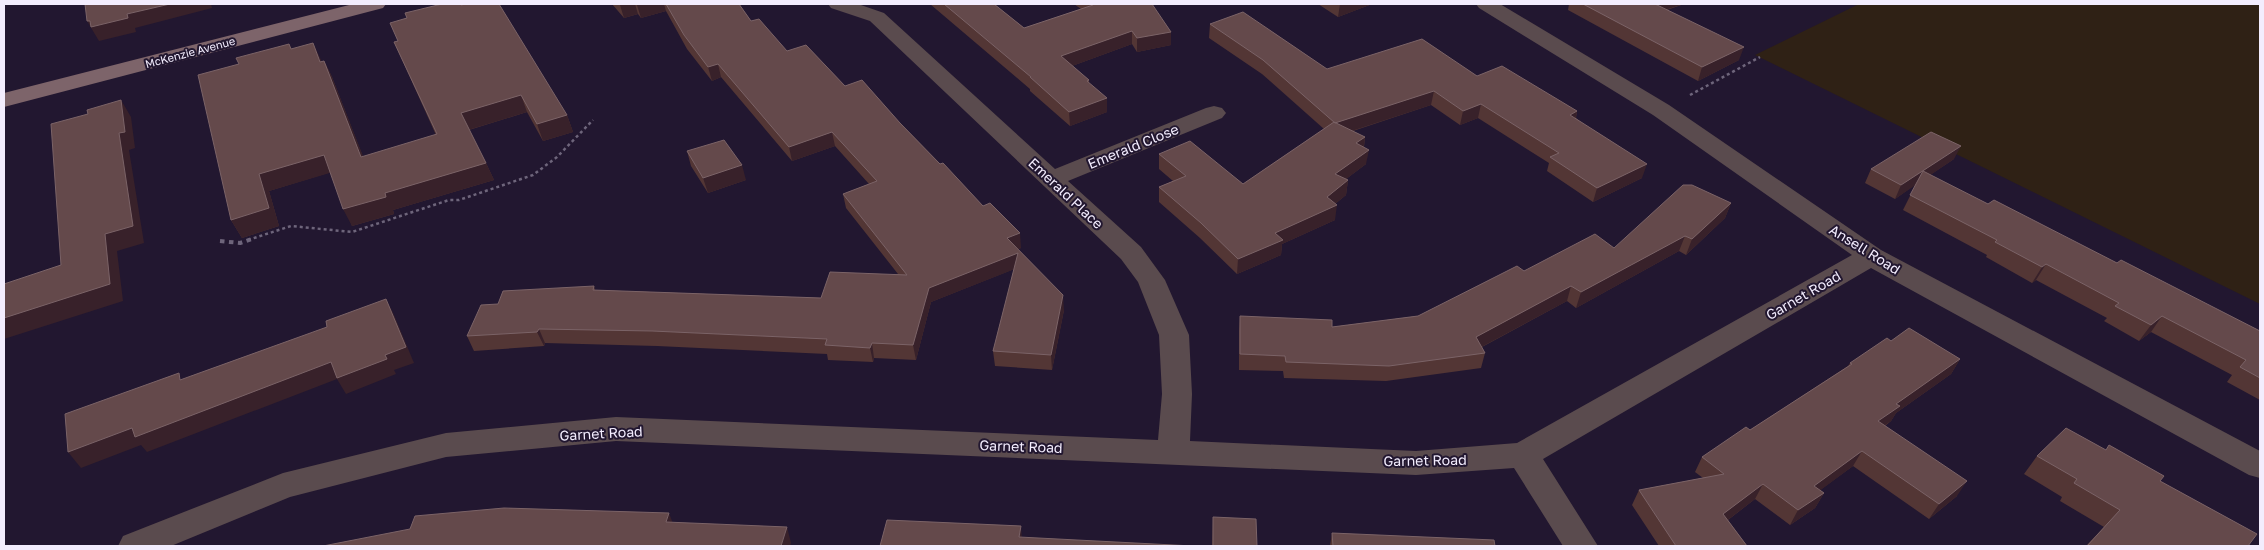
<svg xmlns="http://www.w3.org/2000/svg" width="2264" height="550" font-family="'Golos Text',sans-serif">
<rect width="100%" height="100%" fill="#221730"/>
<!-- commercial -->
<path fill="#2f2115" d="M1859,4h401v300l-505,-249z"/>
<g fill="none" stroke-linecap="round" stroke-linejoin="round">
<!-- path-far1 -->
<path stroke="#6e657b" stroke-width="2.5" stroke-dasharray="3 3" stroke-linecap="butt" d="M1690,95l70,-38
M248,240l43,-14 61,6 97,-32h10l74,-25 24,-18 36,-37"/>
<!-- path -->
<path stroke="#6e657b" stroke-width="4" stroke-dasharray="4.5 4.5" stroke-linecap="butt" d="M220,241l20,2 12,-4"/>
<!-- minor -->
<path fill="#5a4b4e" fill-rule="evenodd" d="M828,4h30l26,9 171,156 151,-61 8,-2 8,2 4,5 -4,5 -154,63 73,66 24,33 24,55 3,59 -2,47 226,10 101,-8 335,-188 -199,-140 -174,-107 -3,-4h24l169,101 212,145 379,201v27l-11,-3 -378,-207 -328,191 55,87h-35l-49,-78 -98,7 -800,-34 -170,16 -156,40 -119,49h-53l5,-10 160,-63 163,-40 170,-16 542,23 4,-46 -3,-59 -21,-53 -17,-23 -251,-238 -39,-13z"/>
<!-- secondary -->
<path fill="#7d646a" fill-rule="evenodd" d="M353,4h33l-3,4 -379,99v-14z"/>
</g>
<!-- wall -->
<path fill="#533635" d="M612,4h127l12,17 36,30 58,35 55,37 121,125 -3,1 46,61 -12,60 -57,-4 -2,-15 21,-82 -83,33 -15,58 -42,-2 -1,4 -45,-2 -1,-6 -170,-8 -112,-3 -1,3 -70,5 -7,-15 31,-32 96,-18 1,4 226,8 77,-24 -52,-66 -3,-14 26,-10 -34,-38 -43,15 -71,-84 -9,4 -25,-32 -21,-38 -25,7 -3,-4 -14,4z
M930,4h64l30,24 57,-19 -7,-5h78l19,41 -34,7 -5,-8 -60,22 17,14v3l18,29 -37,14 -40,-35v-2z
M1318,4h54l-34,13z
M1569,4h115l-17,6 72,50 -41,21 -130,-71z
M1210,24l117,45 150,7 100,35 -1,7 66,60 -49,24 -46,-31 2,-8 -71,-45 -18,7 -29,-20 -78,26 12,6 -1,10 2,17 -20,15 2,1 -2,15 -11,9v16l-53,24 -1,11 -44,19 -37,-36 -41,-36v-15l14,-6 -14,-12v-15l84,30 81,-55 -62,-55 -53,-36z
M394,42l173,73 6,17 -30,9 -16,-29 -58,18 17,33 8,17 -101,30 1,4 -42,12 -21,-54 -62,19 10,35 -37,12 -11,-18 8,-156 50,-20 2,5 31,13 2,-1 8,16 31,80 73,-22z
M687,151l59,29 -38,13 -17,-27z
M1954,159l-24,16 58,29 129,59 143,68v69l-33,-18 5,-7 -81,-43 -12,9 -35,-20 3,-3 -71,-38 -4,3 -46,-26 1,-2 -84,-45 13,-26 -21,15 -30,-16 6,-14z
M1731,203l-6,15 -39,37 -7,-4 -103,57 -9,-7 -85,46 3,6 -4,15 -95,13 -102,-3 -1,-7 -44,-1v-39l1,-15 92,11 86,-11 106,-45 90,-23z
M1891,341l69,18 -9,15 -55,39 -5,8 -6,5 72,70 -28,23 -76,-53 -33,24 4,3 -9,15 -25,17 -35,-26 -27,21 19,26h-88l-27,-41 7,-15 64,-12 -8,-6 7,-15 48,-27 98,-64 2,-3z
M2037,456l123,25 88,65h-162l18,-19 -44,-26 2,-4 -38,-23z
M1213,517l44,29h-45z
M1332,533l163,13h-165z"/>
<!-- shaded-wall -->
<path fill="#38212a" d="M170,4h41l1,4 -77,20 1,4 -37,9 -12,-20 40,-7z
M623,4h12l3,10 -14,4 -4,-13z
M642,4h22l2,7 -25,7 -4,-13z
M1340,4h32l-34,13z
M1652,4h32l-35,11z
M1132,31v13l-71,26v-14z
M1171,32v13l-34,7v-14z
M313,43l8,17 7,19 -8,-17z
M1744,47l-5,13 -41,21 4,-14z
M324,61l8,16 38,97 -9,-17z
M718,64l3,13 -9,4 -4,-14z
M1434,91l-3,14 -98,32 2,-14z
M521,95l6,17 -59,18 -7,-17z
M1107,98v14l-37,14 -1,-14z
M121,100l10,17 4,31 -6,2 15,93 -27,8 6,50 -119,38v-21l101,-84 14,-101z
M1481,104l-3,14 -18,7 3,-14z
M1577,111l-3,14 -4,-10z
M567,115l6,17 -30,9 -6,-17z
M832,132l3,14 -43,15 -3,-14z
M1365,137l-2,14 -7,-8z
M1961,146l-7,13 -59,40 6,-14z
M1369,150l-3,14 -33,25 2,-15z
M324,155l9,17 -64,19 10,35 -37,12 -11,-18 28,-46z
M486,163l8,17 -101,30 1,4 -42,12 -9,-17 42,-16z
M1647,164l-5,14 -49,24 4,-14z
M742,165l4,15 -38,13 -5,-15z
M1348,180l-2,15 -16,13 7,-3 -2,15 -53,24 -1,11 -44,19 1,-15 89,-62z
M1731,203l-6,15 -39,37 6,-16z
M1020,233l1,15 -12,5 -2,-15z
M1685,236l-6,15 -103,57 5,-16z
M1018,253l2,14 -89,35 -15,58 -3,-15 16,-57z
M2046,264l-10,16 -4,3 10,-16z
M1571,286l-4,15 -95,51 4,-15z
M1063,295l1,15 -12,60 -1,-15z
M386,299l8,16 20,48 -20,7 2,4 -50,20 -9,-15 -190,73 -6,-7 -60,23 -13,-16 64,-24 199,-66 54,-7z
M2162,316l-11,16 -12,9 12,-16z
M539,329l6,14 -1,3 -7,-14z
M872,343l2,15 -1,4 -3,-14z
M1960,359l-9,15 -55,39 -5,8 -22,15 9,-15 18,-17z
M1862,451l-9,15 -47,35 8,-15z
M1967,481l-10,15 -28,23 10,-15z
M1763,484l-8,15 -39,30 7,-15z
M1824,493l-9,15 -25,17 8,-15z
M669,513l6,16 -9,-7z
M1021,526l1,15 -3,-4z
M787,527l4,16 -1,3h-9z"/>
<!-- building -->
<path fill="#64494b" stroke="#7b6367" d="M85,4h85l-43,10 1,4 -37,9 -1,-6h-3z
M442,4h18l1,1 5,-1h33l68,111 -30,9 -16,-29 -60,18 25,50 -101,30 1,4 -43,12 -19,-54 -65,19 10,34 -38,12 -33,-145 41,-11 -3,-6 53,-14 2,5 22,-6 7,19 4,-1 37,96 76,-23 -43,-92 4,-1 -8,-18 17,-5 -2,-5z
M666,4h73l12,17 8,-2 28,32 19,-6 39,41 17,-6 38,43 40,41 3,-1 40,43 7,-3 30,30 -13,5 56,57 -12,60 -58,-4 25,-98 -89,35 -16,57 -41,-2 -2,5 -45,-3 2,-6 -175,-8 -113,-2 -2,3 -70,4 14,-31 17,-1 5,-13 91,-5 -1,4 228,8 9,-26 77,3 -64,-81 34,-13 -45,-49 -43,15 -71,-83 -10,3 -24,-32z
M944,4h50l30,24 69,-23 -2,-1h61l19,28 -34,6 -5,-7 -71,25 28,24 -2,1 20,17 -38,14 -39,-35h1z
M1583,4h72l89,43 -42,20z
M1243,12l84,57 95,-30 55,37 25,-10 75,45 -7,4 77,49 -50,24 -47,-31 9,-4 -78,-49 -18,7 -29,-20 -99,32 -72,-63 -53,-36z
M121,100l4,32 -6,1 14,93 -28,8 5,50 -106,34v-34l57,-19 -10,-141 37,-10 -1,-4z
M1334,122l31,15 -9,6 13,7 -34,24 13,6 -21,17 10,8 -62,28 8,7 -45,19 -37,-36 -42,-36 27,-11 -27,-22 31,-13 53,43z
M1931,132l30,14 -60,39 -30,-16z
M724,140l18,25 -39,13 -16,-27z
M1923,171l65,33 6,-4 123,63 4,-3 139,71v47l-20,-11 6,-7 -84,-44 -11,9 -36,-19 4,-3 -73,-39 -4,3 -47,-25 2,-2 -87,-45z
M1683,185h9l39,18 -39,36 -7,-3 -104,56 -10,-6 -95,51 9,16 -96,13 -103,-4 -1,-6 -45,-2v-38l92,4v7l86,-11 99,-50 7,5 71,-37 19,14z
M386,299l20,48 -21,8 2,4 -50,19 -6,-16 -196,75 -3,-9 -64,24 -3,-38 114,-41 1,7 147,-53 -1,-6z
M1909,328l51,31 -64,45 4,2 -22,15 89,60 -28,23 -77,-53 -48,35 10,7 -26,17 -35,-26 -40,30 24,32h-71l-37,-56 85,-16 -22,-17 44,-30 4,3 102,-66 -2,-1 37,-25 4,3z
M2066,428l40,22 3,-5 55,31 -4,5 97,53 -9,12h-161l33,-36 -46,-27 3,-4 -40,-23z
M504,508l165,5 -3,9 121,5 -6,19h-458l87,-17 5,-13z
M1213,517l43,2 1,27h-44z
M887,520l134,6 -2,11 174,9h-313z
M1332,533l162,7 1,6h-162z"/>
<g text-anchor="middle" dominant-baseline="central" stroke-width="4" stroke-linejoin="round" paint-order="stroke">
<!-- far-street labels -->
<g font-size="11" fill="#f3edfe" stroke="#221730">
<text transform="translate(190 52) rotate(-15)">McKenzie Avenue</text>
</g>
<!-- street labels -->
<g font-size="14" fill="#f3edfe" stroke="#221730">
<text transform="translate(1133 146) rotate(-22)">Emerald Close</text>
<text transform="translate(1066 193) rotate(43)">Emerald Place</text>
<text transform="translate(1865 249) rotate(32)">Ansell Road</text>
<text transform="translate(1803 295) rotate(-30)">Garnet Road</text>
<text transform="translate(601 433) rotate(-3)">Garnet Road</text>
<text transform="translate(1021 446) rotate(2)">Garnet Road</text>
<text transform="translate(1425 460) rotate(-1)">Garnet Road</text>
</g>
</g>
<!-- border -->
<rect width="2264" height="550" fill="none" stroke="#f3edfe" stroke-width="10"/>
</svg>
